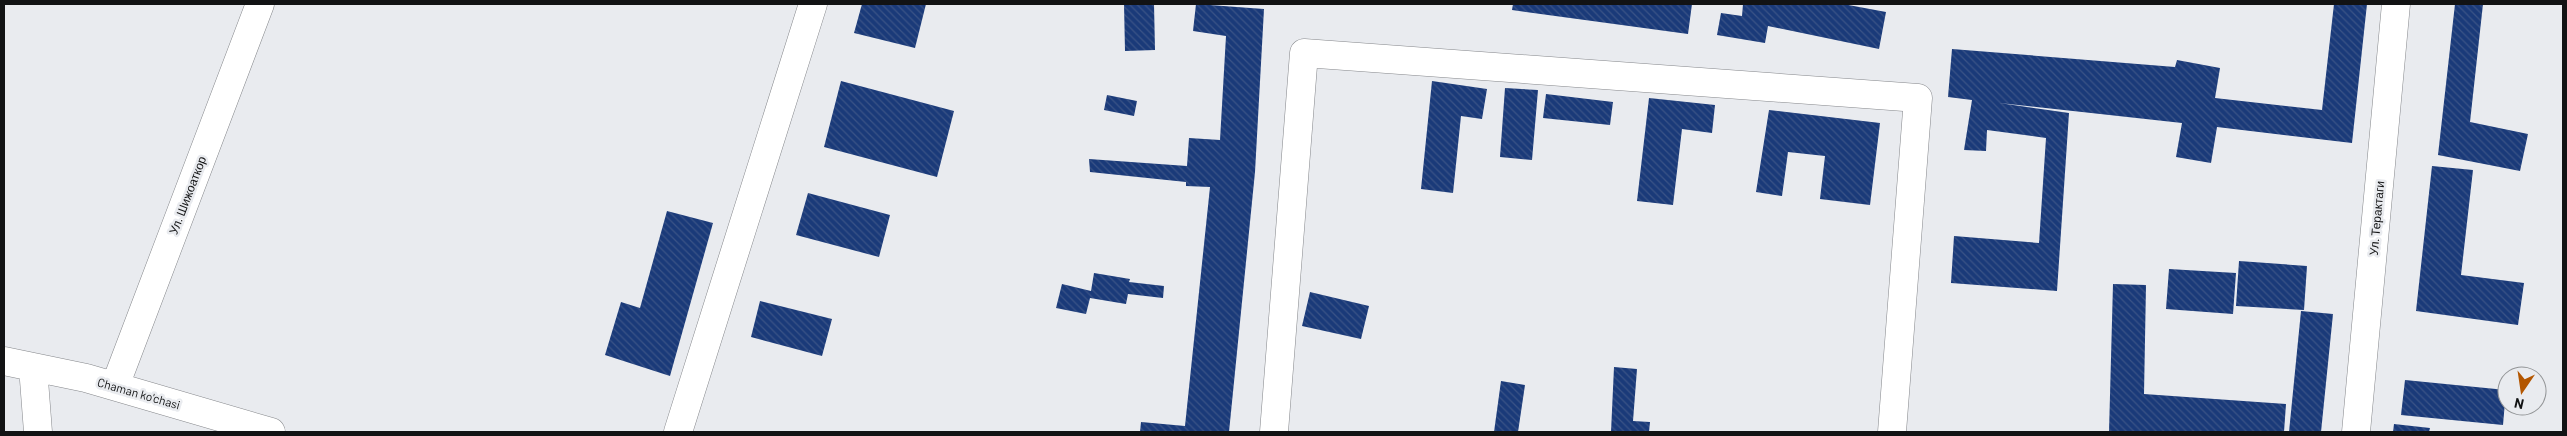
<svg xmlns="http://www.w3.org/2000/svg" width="2567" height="436" font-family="Barlow,sans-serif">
<defs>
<pattern id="building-back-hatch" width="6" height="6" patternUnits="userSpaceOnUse" patternTransform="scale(1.25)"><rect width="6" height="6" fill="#1a3a79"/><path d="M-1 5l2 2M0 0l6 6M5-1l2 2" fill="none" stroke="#3a5386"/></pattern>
</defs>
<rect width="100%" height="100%" fill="#e9ebef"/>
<!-- building -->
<path fill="url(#building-back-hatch)" d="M862,4h64l-11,44 -61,-15z
M1124,4h30l1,46 -30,1z
M1196,4l68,5 -9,163 -26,260h-89l1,-10 44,4 25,-239 -24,-1v-4l-96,-10 -1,-13 98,7 2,-28 31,2 6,-104 -33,-5z
M1513,4h179l-4,30 -176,-24z
M1743,4h100l43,8 -7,37 -111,-23 -3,17 -48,-8 4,-22 21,3z
M2334,4h33l-15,139 -135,-16 -6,36 -35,-6 6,-34 -183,-20 70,10 -12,178 -106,-8 3,-47 85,7 7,-105 -59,-8 -1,21 -22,-1 8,-50 -24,-3 4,-48 223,18 2,-7 43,8 -5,30 107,12z
M2455,4h28l-13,118 58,12 -8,37 -82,-16z
M841,81l113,30 -17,66 -113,-30z
M1432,81l55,8 -5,30 -21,-3 -8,77 -32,-4z
M1505,88l33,2 -6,70 -32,-3z
M1546,94l67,8 -3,23 -67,-7z
M1107,95l30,6 -3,15 -30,-6z
M1649,98l66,7 -3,28 -30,-4 -9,76 -36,-4z
M1769,110l111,13 -10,82 -50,-6 5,-43 -37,-4 -6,44 -26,-4z
M2432,166l41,4 -12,105 63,8 -6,42 -102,-14z
M808,193l82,22 -11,42 -83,-22z
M667,211l46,12 -43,153 -65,-21 16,-53 19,6z
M2239,261l68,5 -3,44 -68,-4z
M2169,269l67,4 -3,41 -67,-5z
M1094,273l36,6 -1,3 35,4 -1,12 -35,-4 -2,10 -36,-6 -4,16 -30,-6 6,-24 29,7z
M2113,284l33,1 -2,109 142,10 -2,28h-175z
M1310,292l59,14 -8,33 -59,-13z
M760,301l72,18 -10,37 -71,-19z
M2301,311l32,3 -12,118h-32z
M1614,367l23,2 -4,52 17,1 -1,10h-38z
M2405,380l101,10 -3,35 -102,-10z
M1501,381l24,4 -7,47h-24z
M2394,424l36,4 -1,4h-36z"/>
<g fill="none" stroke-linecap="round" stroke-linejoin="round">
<defs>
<path id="minor" d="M4,361l82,17 185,54
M33,367l5,65
M115,386l145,-382
M678,432l135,-428
M1274,432l30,-379 614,45 -26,334
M2356,432l40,-428"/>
</defs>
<!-- minor casing -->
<use href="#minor" stroke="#85878b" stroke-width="29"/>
<!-- minor -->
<use href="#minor" stroke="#fff" stroke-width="28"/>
</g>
<g text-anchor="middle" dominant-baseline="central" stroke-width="5" stroke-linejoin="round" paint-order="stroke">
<!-- street labels -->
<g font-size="12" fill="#121314" stroke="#e9ebef">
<text transform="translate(187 195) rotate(-69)">Ул. Шижоаткор</text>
<text transform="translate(2376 218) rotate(-85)">Ул. Терактаги</text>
<text transform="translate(139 393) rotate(16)">Chaman ko'chasi</text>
</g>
</g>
<!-- border -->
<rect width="2567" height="436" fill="none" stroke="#121314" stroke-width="10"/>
<!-- north arrow -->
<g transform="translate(2522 391) rotate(193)"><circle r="24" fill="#e9ebef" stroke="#939597"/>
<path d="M0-4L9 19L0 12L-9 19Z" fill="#b35600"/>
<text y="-8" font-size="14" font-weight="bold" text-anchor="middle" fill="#121314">N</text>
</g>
</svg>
